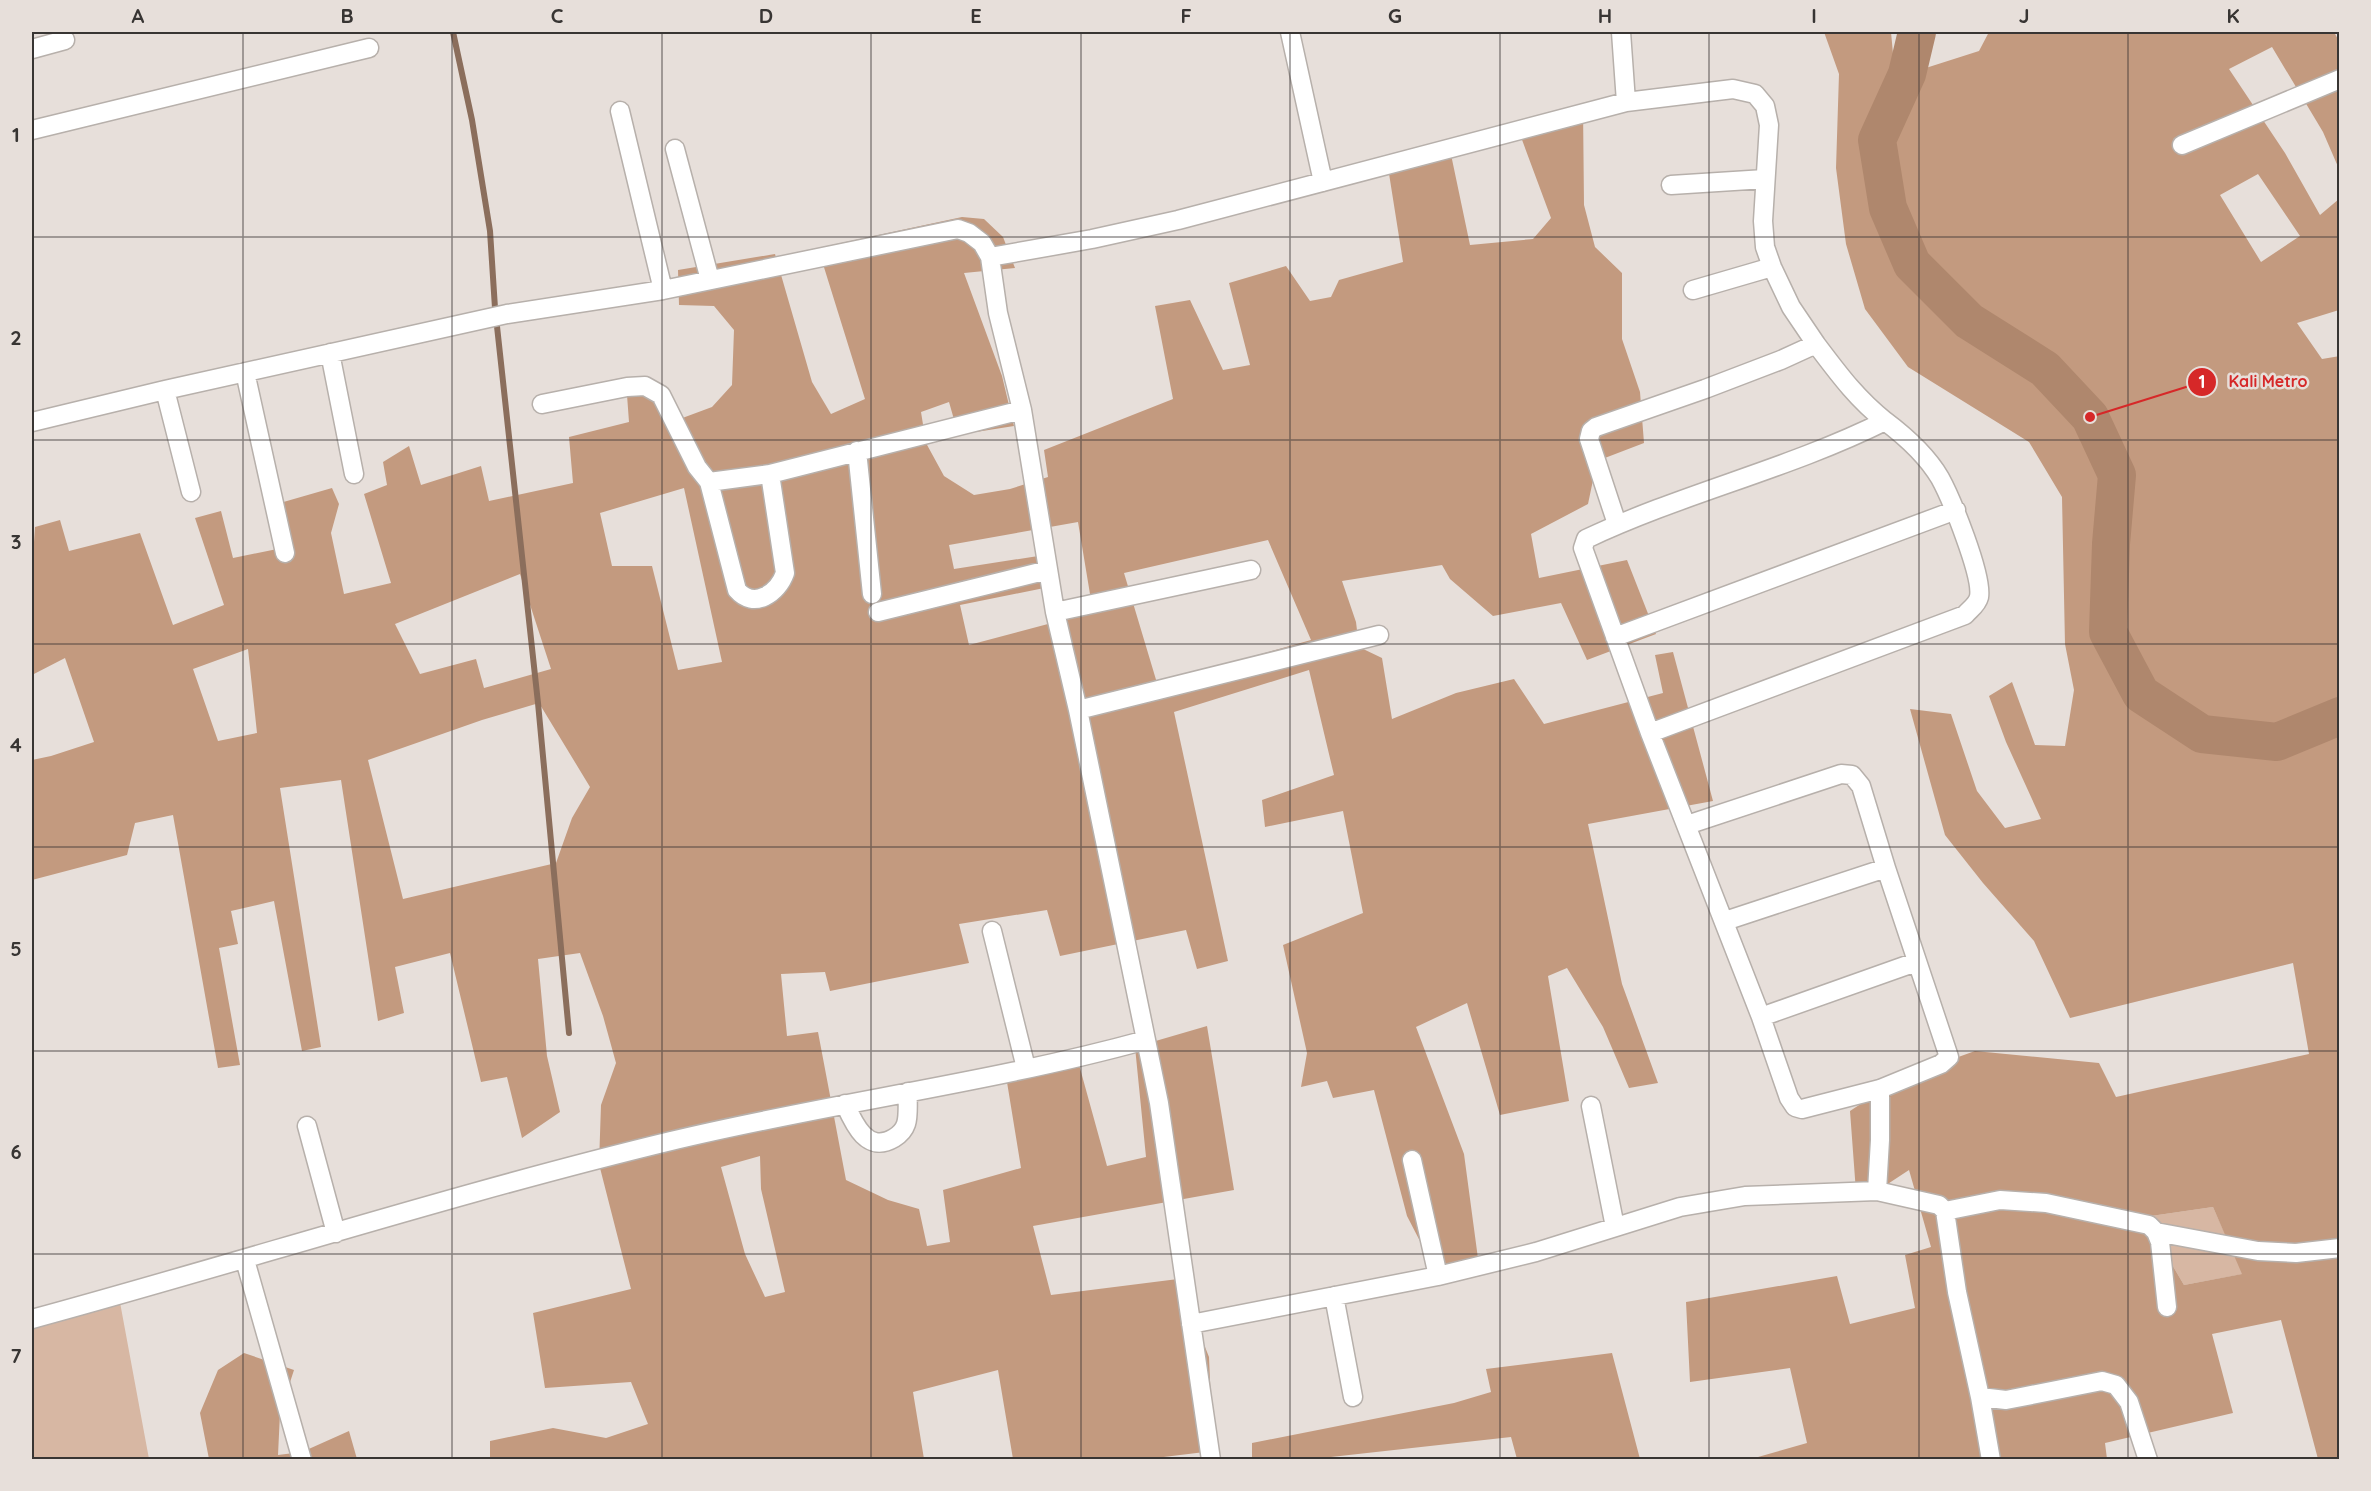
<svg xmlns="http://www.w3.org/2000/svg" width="2371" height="1491" font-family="Quicksand,sans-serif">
<rect width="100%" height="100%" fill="#e7dfda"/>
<!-- green -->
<path fill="#d7b7a3" d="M2213,1207l30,67 -59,11 -40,-68z
M119,1297l30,162 -117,1v-141z"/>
<!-- forest -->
<path fill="#c39a7f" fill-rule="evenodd" d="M1824,32h67l6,65 10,-23 72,-23 10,-19h345l6,11 -1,126 -16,-37 -51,-85 -43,22 56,84 35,62 19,-16v111l-42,13 25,36 18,-3 -1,1103h-21l-37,-139 -69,14 21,79 -128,30 2,16h-356l56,-16 -17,-75 -100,14 -4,-80 151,-26 13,48 65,-16 -10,-53 26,-8 -22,-77 -32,21 -21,1 -6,-81 50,-33 75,-27 124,12 17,34 193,-43 -16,-91 -223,55 -36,-77 -51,-58 -38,-48 -35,-126 41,5 26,77 28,37 36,-9 -35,-77 -17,-46 23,-14 23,63 30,1 9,-56 -9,-46 -3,-147 -33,-55 -121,-75 -43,-58 -19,-65 -10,-76 3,-94zM2258,174l42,62 -39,26 -41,-67zM1888,207l22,52 -20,-20zM2213,1207l29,67 -58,11 -40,-68z
M1583,108l1,97 11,42 27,26v66l18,53 4,51 -47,18 -9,43 -57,30 8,44 88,-18 29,74 -69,26 -26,-57 -68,13 -43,-37 -8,-14 -100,16 14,41 3,25 23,11 10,61 64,-26 58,-14 30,45 119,-31 -8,-38 18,-3 40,149 -125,23 34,160 36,99 -29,5 -26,-61 -36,-59 -19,8 21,125 -69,14 -33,-112 -51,24 48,127 15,112 -41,10 -31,-60 -33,-126 -41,8 -6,-17 -26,6 6,-34 -24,-108 80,-32 -20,-102 -78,16 -3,-27 72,-25 -25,-105 -135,42 54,249 -31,8 -11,-39 -126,26 -13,-46 -88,14 10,39 -139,28 -5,-19 -44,2 6,62 31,-4 28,148 42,20 31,9 8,37 23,-4 -7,-52 78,-22 -15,-92 72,-15 29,105 39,-9 -11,-110 72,-21 27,164 -201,36 18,69 127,-16 31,78 4,94 -74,9 -126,-1 -15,-89 -85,22 11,67h-434v-18l63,-13 53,10 42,-14 -17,-42 -86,6 -12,-75 98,-24 -32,-125 2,-59 15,-42 -13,-47 -23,-63 -42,6 9,97 13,56 -38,26 -15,-61 -26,5 -31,-129 -55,14 9,46 -26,8 -37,-241 -61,8 41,259 -19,4 -28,-150 -43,10 7,33 -19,4 21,117 -22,3 -45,-253 -38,8 -8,32 -95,25v-120l19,-4 43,-14 -29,-84 -33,17v-103l3,-45 25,-7 9,31 71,-18 33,92 51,-20 -29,-87 26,-7 12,47 54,-11 -7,-44 52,-15 7,16 -8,29 13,61 47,-11 -27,-89 23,-9 -4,-23 26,-16 12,39 60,-19 8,35 84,-18 -4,-46 60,-15 -2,-27 29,-9 13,37 43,-16 20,-22 2,-55 -20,-24 -35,-1 -1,-35 97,-16 37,128 19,32 34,-15 -47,-151 144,-31 22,2 19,18 12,31 -51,5 38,103 12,50 -38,6 -21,-9 -6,-21 -28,10 5,31 18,33 30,19 36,-6 38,-12 -4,-27 129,-51 -18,-93 35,-6 33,70 27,-5 -21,-82 57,-17 24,35 21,-4 8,-17 64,-18 -16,-101 62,-16 21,100 63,-6 18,-21 -33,-89zM684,488l38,174 -44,8 -26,-104h-40l-12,-53zM1078,522l15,90 -124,33 -9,-40 99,-20 -8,-31 -97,15 -5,-24zM1268,540l43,100 -154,43 -33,-110zM520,574l31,95 -67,19 -8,-29 -56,15 -25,-50zM248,649l9,84 -39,8 -25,-72zM539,703l51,84 -18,31 -16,45 -153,36 -35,-139 114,-40zM760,1156l1,33 24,103 -20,5 -20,-43 -24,-87z
M244,1353l50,17 -14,43 -2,42 24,-3 47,-21 8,28h-148l-9,-46 18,-43z
M1612,1353l28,106h-123l-6,-22 -198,22h-61v-16l202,-40 37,-11 -5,-23z"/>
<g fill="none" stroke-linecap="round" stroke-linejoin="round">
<!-- stream -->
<path stroke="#8b6e5c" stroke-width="6" d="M453,32l19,88 18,111 5,77 43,395 31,330"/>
<!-- river -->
<path stroke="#af876d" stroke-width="38" d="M1917,32l-10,42 -30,66 11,68 24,56 57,57 76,48 45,48 27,58 -6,69 -3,88 33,62 61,40 75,8 63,-26"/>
<defs>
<path id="street" d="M1290,32l33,150
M1621,32l5,70
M32,49l33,-9
M620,111l43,179
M32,130l337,-82
M2182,145l158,-66
M675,149l35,131
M1671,185l94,-6
M990,257l102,-18 86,-19 448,-118 107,-13 22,5 10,12 4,19 -6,96 2,26 7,20 19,40 25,37 -35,16 -76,29 -109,38 -5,4 -2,8 28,85
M1693,290l79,-23
M1816,344c22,29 40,54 69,77
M330,353l24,121
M245,372l40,181
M165,390l26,102
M542,404l85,-17 18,-1 16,9 36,72 12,15 61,-8
M32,422l133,-32 342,-76 156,-24 295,-61 11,4 13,10 8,14 8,56 24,97 33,202 23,98 68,330
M857,451l15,143
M709,482l28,108c17,20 41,3 48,-17l-15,-99 252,-64
M878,612l170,-42
M1055,612l196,-42
M1615,637l341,-127
M1078,710l301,-75
M1650,733l315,-118c5,-6 12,-10 14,-18 4,-21 -28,-99 -39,-119 -13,-22 -35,-42 -55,-57 -96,48 -202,72 -299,118l-3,9 67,185 111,284 28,81 6,9 7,2 78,-20 61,-25 8,-7 -63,-189 -161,53
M1687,825l154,-51 11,1 9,11 25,82
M992,931l34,137
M1761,1017l155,-55
M845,1104c9,20 22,50 49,34 5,-3 10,-8 12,-14 3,-9 1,-23 2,-32
M1591,1106l24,121
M307,1126l29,107
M1412,1160l26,116
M1877,1191l3,-51v-51
M1945,1211l55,-11 46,3 103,22 7,7 4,10 7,65
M2156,1232l102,19 38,2 44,-5
M245,1260l57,200
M1334,1296l19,101
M32,1319c213,-58 424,-126 639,-178 157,-38 319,-58 475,-101l13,63 52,357
M1191,1324l247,-48 98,-24 144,-45 65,-11 132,-5 62,14 6,6 12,81 23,105 26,3 96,-19 14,4 13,17 19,58
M1980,1397l11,63"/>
</defs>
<!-- street casing -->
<use href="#street" stroke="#b7b0ab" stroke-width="21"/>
<!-- street -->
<use href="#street" stroke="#fff" stroke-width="18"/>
</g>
<!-- grid -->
<path fill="none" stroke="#383533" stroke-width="1.5" stroke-opacity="0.55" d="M243,32v1428M452,32v1428M662,32v1428M871,32v1428M1081,32v1428M1290,32v1428M1500,32v1428M1709,32v1428M1919,32v1428M2128,32v1428M32,237h2308M32,440h2308M32,644h2308M32,847h2308M32,1051h2308M32,1254h2308"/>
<!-- callouts -->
<path fill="none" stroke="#d62828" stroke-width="2" d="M2090 417L2202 382"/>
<g fill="#d62828" stroke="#e7dfda" stroke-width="2">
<circle cx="2090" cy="417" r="6"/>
<circle cx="2202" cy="382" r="15"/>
</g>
<g font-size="18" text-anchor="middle" font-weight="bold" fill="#fff">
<text x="2202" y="388">1</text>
</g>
<g font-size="16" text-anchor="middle" font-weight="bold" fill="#d62828" stroke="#e7dfda" stroke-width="5" stroke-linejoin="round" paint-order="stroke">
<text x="2268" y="387">Kali Metro</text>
</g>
<!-- border -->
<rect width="2371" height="1491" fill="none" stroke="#e7dfda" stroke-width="66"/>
<rect x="33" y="33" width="2305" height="1425" fill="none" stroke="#383533" stroke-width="2"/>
<g font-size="20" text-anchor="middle" font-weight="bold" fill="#383533">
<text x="138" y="23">A</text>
<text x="347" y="23">B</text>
<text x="557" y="23">C</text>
<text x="766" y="23">D</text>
<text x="976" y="23">E</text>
<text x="1186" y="23">F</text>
<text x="1395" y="23">G</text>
<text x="1605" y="23">H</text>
<text x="1814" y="23">I</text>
<text x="2024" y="23">J</text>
<text x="2233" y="23">K</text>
<text x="16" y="142">1</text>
<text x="16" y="345">2</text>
<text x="16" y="549">3</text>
<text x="16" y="752">4</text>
<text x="16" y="956">5</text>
<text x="16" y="1159">6</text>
<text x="16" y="1363">7</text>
</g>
</svg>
